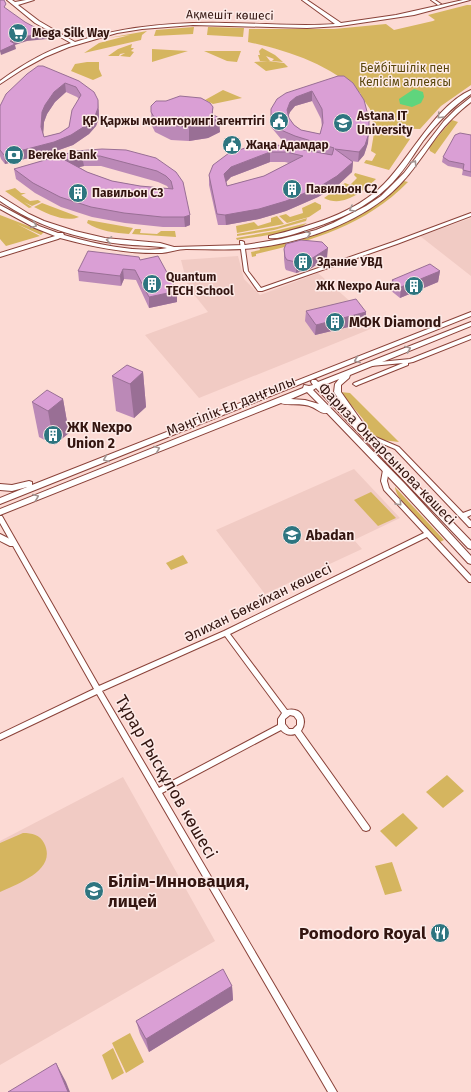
<svg xmlns="http://www.w3.org/2000/svg" width="471" height="1092" font-family="'Fira Sans',sans-serif">
<rect width="100%" height="100%" fill="#fcdad4"/>
<!-- built -->
<path fill="#f1cbc4" d="M471,218v58l-51,-40z
M238,256l6,23 16,16 58,-22 60,53 -179,72 -54,-63 63,-23 -20,-25 -7,-27z
M354,469l46,49 -46,22 8,9 -97,45 -49,-64z
M123,777l92,164 -215,124v-224z"/>
<!-- green -->
<path fill="#d5b55f" d="M467,5h4v80l-30,21 -21,23 -46,-1 -4,-19 -9,-13v-2c-32,-30 -72,-43 -113,-52l1,-13h85l52,-5 8,6 39,-9 2,-1 -7,-5z
M194,27l-1,7 -39,2 2,-6z
M208,27l36,1 -1,9 -36,-2z
M147,31l-5,4 -1,5 -57,13 15,-10 31,-8 -22,3z
M132,44l-1,4h3l-3,3 3,1 -4,5 -10,-1 5,-3 -5,1 -1,2h-11l10,-7z
M262,48l13,7 8,7 -11,-1 2,-2 -8,-3 4,5h-10l-2,-6h2l-1,-4z
M152,49l36,2 -36,11z
M204,51h37l-4,11 -10,-1z
M268,61l16,2 4,4 -22,4 -12,-9z
M87,62h12v7l3,7 -9,4 -22,-9 4,-7z
M223,90l19,8 -29,6 -8,-4z
M452,120l6,2 -23,32 -5,-3 -1,-4z
M374,133l25,1 11,5 -21,31 -25,-7 2,-3 6,1 4,-7 -5,-3z
M355,173l21,6c-14,13 -33,29 -52,19l21,-15 5,2 7,-7 -3,-3z
M404,181l4,1c-42,43 -96,59 -152,72v2l-4,1 -1,-5 9,-2 -1,-3c56,-13 103,-24 145,-66z
M15,188l6,5h5l-5,2 9,6 8,-1 3,2 -9,4 -8,-4 8,5 -3,1 -24,-17z
M315,202l6,3v4l-12,8 -22,6 -8,-7 7,-2 4,3 13,-4 -1,-5z
M42,203l37,14c-13,6 -34,-4 -45,-10z
M0,215l44,17 -3,3 -24,-11 23,12 -34,10 -6,-7z
M277,216l7,8 -47,9 -1,-7 18,-4 4,4 13,-4v-4z
M307,218l-1,3 -32,9 -37,6v-2l40,-7z
M88,220l45,8 -4,6c-13,-1 -30,-3 -42,-11z
M307,223c-11,10 -55,14 -70,17l-1,-2 39,-7z
M135,229h6l-1,4 17,1 4,-3h14l1,6 -44,-3z
M340,392l10,1 49,49 -17,-2 -7,-3 -5,-5 -7,-13z
M395,488v-1l49,53 -4,2c-13,-13 -41,-37 -45,-54z
M371,492l25,26 -18,8 -24,-26z
M183,555l5,8 -17,7 -5,-7z
M447,775l17,16 -21,17 -17,-16z
M403,813l15,15 -22,19 -16,-16z
M23,833c9,0 17,2 21,10 14,27 -27,41 -44,49v-49z
M392,862l10,29 -17,4 -10,-29z
M130,1033l14,29 -18,11 -14,-30z
M113,1048l11,25 -12,7 -10,-25z"/>
<!-- water -->
<path fill="#5fd57d" d="M414,89l9,3 1,5 -3,6 -9,4 -12,-3 -1,-5z"/>
<g fill="none" stroke-linecap="round" stroke-linejoin="round">
<defs>
<path id="street" d="M431,0h4l6,4 -3,1z
M471,213v3l-74,28 -135,47h-4l-14,-20 -4,-29v-1h2l2,1 4,29 13,17 132,-46z
M471,335v4l-58,23 -5,1v2l-50,20 -2,1 -3,-2 1,-1 49,-20 -32,3 -3,-2 1,-1 41,-4z
M366,433l33,14 64,66 8,-3v5l-4,2 4,4v6h-2l-74,-78 -31,-13 -1,-1z
M386,468l3,2 -2,11 2,7 82,88v6h-2l-42,-45 -197,97 57,76c15,-3 21,10 14,21l68,95 1,2 -1,2 -3,1 -3,-1 -68,-96c-5,2 -11,0 -14,-4l-119,63 175,299h-9l-231,-398 -97,46v-6l94,-45 -94,-166v-7h2l97,170 125,-55 200,-98 -40,-43 -3,-9 2,-11zM225,636l57,77 -4,6v6l-119,63 -57,-97zM290,715l4,1 3,4v5l-4,4h-4l-4,-5v-5z"/>
<path id="secondary" d="M7,0h5l3,2 11,-2h8l-16,5 21,16 36,21c49,-16 99,-20 150,-19 37,0 74,4 110,1l-33,-24h5l34,23 55,-8 67,-15h7l-56,15 -74,11 -33,2 -114,-3 -51,4 -25,4 -48,14 -24,10 -22,12 -23,15v-3c22,-16 45,-30 71,-38l-36,-20z
M471,90v4c-19,13 -34,29 -48,47 -11,16 -21,33 -35,46 -21,20 -48,32 -75,41 -11,3 -33,12 -44,10v-2c41,-10 85,-22 115,-52 27,-27 52,-79 87,-94z
M471,97v5c-13,10 -24,21 -34,34 -16,22 -31,46 -53,63 -39,30 -92,46 -141,50 -19,1 -38,0 -57,0 -8,0 -16,3 -24,4 -34,1 -69,-6 -102,-15l-2,1 -58,18v-4l55,-17 -20,-8 -35,-19v-4l39,21 19,7h5l1,2c27,8 75,19 103,13 -15,-3 -31,-2 -46,-4 -43,-5 -85,-18 -121,-43v-5l29,18 15,7 31,10 30,7 55,5 14,4 71,-2 36,-6 35,-9 17,-7 33,-17 15,-10 23,-23 40,-52 12,-12z
M471,312v4l-471,188v-6l27,-11 -15,4 -12,-1v-6l12,1 17,-4 3,1v3z
M471,322v4l-121,49 -1,3 -8,7v7l24,34 1,2 -2,2 107,111v8l-3,-1 -152,-160 -3,2 92,94 66,72v8l-3,-1 -69,-75 -72,-75c-6,1 -10,-4 -15,-6 -10,-5 -26,-1 -31,-4l-281,112v-6l303,-121 1,-3 5,1 4,-1 -2,-3 1,-2h4l2,2zM339,379l-4,5 -1,8 14,21 -26,-27zM307,392l12,12 -14,-4 -14,-1z
M0,534l16,8 1,2 -1,2h-6l-10,-5z"/>
</defs>
<!-- street casing -->
<use href="#street" stroke="#8a4239" stroke-width="2"/>
<!-- secondary casing -->
<use href="#secondary" stroke="#8a4239" stroke-width="2"/>
<!-- street -->
<use href="#street" fill="#fff" fill-rule="evenodd"/>
<!-- secondary -->
<use href="#secondary" fill="#fff" fill-rule="evenodd"/>
</g>
<!-- wall -->
<path fill="#bb89b7" fill-rule="evenodd" d="M27,74l52,7 20,29v8l-3,8 -7,8 -16,11 -17,6 -51,13 -4,-5 -1,-3v-50zM66,92l11,5 2,2 -10,28 -9,6 -16,4 -1,-4 1,-11 3,-8 8,-12z
M338,76l30,67 -4,12 -6,7 -7,-1 2,1 -1,10 -15,14 -19,11 -32,14 -27,8 -33,6h-8l-9,-40v-10l20,-22 81,-2 -16,-5 -13,-7 -10,-12v-18zM312,101l9,18 1,8 -2,7 -19,-4 -7,-5 -5,-7 -1,-2 2,-4 5,-6zM270,162h15l4,1 -25,13 -26,7 -11,3 -1,-4 5,-5z
M151,112l62,2 7,18 -12,6 -19,3 -18,-1 -16,-8 -3,-6z
M471,135v42l-9,-2 1,-6 -15,-3 -6,-4 1,-5z
M76,151l100,21 14,53 -5,2h-22l-38,-4 -33,-6 -31,-10 -26,-14 -19,-14 -2,-10zM84,166h17l57,16 9,4 2,3 -29,-3 -28,-5 -25,-9 -8,-5z
M284,249l43,9 -17,11 -14,4 -10,-3 -1,-2 -1,-9z
M140,260l37,31v11l-28,6 -13,-28 -12,-1 -3,7 -42,-5 -1,-10z
M440,271l-2,11 -38,16 -10,-8 2,-10z
M306,311l60,1 -1,11 -50,12 -10,-14z
M143,372l3,35 -12,11 -18,-7 -4,-35z
M63,399l6,34 -15,12 -15,-8 -7,-35z
M232,986l1,14 -84,52 -9,-18 -4,-13z"/>
<!-- shaded-wall -->
<path fill="#996f95" d="M47,34v5l-20,2 -12,4 1,4 -15,6 -1,-4 10,-10 17,-5z
M65,83l1,9 -11,10 -8,12 -3,8 -1,15 -2,-10 1,-15 3,-7 9,-13z
M312,91v10l-17,5 -5,6 -3,8v-10l3,-8 6,-5z
M98,100l1,18 -3,8 -7,8 -16,11 -17,6 -51,13 -1,-9 50,-13z
M213,107v14l6,-3 1,14 -12,6 -19,3v-14z
M369,133l-1,10 -4,12 -6,7 1,-10z
M270,152v10l-39,15 -7,7v-10l7,-7z
M82,156l2,10 -17,4 -2,-10z
M353,162l-1,10 -15,14 -19,11 -32,14 -27,8 -33,6 -1,-10z
M190,215v10l-5,2 -1,-10z
M328,248l-1,10 -17,11 -14,4v-11z
M123,269l1,10 -3,7 -1,-10z
M440,271l-2,11 -38,16 1,-11z
M177,291v11l-28,6v-11z
M366,312l-1,11 -50,12 1,-10z
M143,372l3,35 -12,11 -4,-34z
M63,399l6,34 -15,12 -6,-34z
M232,986l1,14 -84,52 -3,-13z
M56,1063l10,19 4,10h-2z"/>
<!-- building -->
<path fill="#da9fd5" stroke="#996f95" fill-rule="evenodd" d="M0,0h4l2,4 -2,3 21,15 22,12 -20,2 -17,5 5,3 -15,7z
M38,66h5l36,15 15,11 4,8v8l-3,8 -7,8 -17,11 -17,7 -50,13 -4,-5v-44l6,-12 21,-20zM65,83l11,4 5,8 -9,15 -3,17 -9,6 -16,4 -3,-10 1,-15 3,-7 9,-13z
M338,76h6l9,7 11,17 5,19v14l-4,12 -6,7 -24,-3 18,13 -16,14 -18,11 -33,14 -27,8 -34,6 -8,-1 -8,-39 4,-10 16,-12 23,-7 25,-1 55,10 2,-7 -39,-12 -14,-6 -10,-13v-8l6,-10 9,-6zM312,91l10,18 1,14 -3,11 -19,-4 -7,-5 -5,-7 -2,-8 3,-8 6,-5zM270,152h16l17,4 -39,20 -26,7 -11,3 -3,-12 7,-7z
M180,96l21,2 9,5 3,4 -1,7 7,4 -12,5 -18,4 -19,-2 -16,-8 -3,-5v-6l5,-5h10z
M460,133l11,2v37l-8,-2 1,-6 -15,-3 -6,-4 12,-22z
M102,149l24,1 30,8 20,14 7,10 7,33 -6,2h-22l-38,-4 -33,-6 -31,-10 -27,-14 -19,-14 62,-18zM82,156h18l57,15 9,5 5,5 2,8 -33,-3 -28,-5 -25,-9 -22,-12z
M301,240l21,2 6,6 -17,11 -15,3 -9,-2 -2,-3 -1,-8 2,-5z
M88,251l51,6 1,3 18,-4 19,35 -28,6 -14,-27 -12,-1 -3,7 -42,-5z
M430,264l10,7 -39,16 -9,-7z
M356,299l10,13 -50,13 -10,-14z
M127,365l16,7 -13,12 -18,-8z
M47,390l16,9 -15,12 -16,-9z
M223,969l9,17 -86,53 -10,-18z
M56,1063l12,29h-60z"/>
<!-- one-way arrows -->
<defs><path id="oneway-chevron" d="M-2-3.5L2.5 0L-2 3.5" fill="none" stroke-width="1.6" stroke-linecap="round" stroke-linejoin="round"/></defs>
<g stroke="#a39693">
<use href="#oneway-chevron" transform="translate(440 116) rotate(134)"/>
<use href="#oneway-chevron" transform="translate(414 163) rotate(-57)"/>
<use href="#oneway-chevron" transform="translate(352 209) rotate(151)"/>
<use href="#oneway-chevron" transform="translate(34 225) rotate(23)"/>
<use href="#oneway-chevron" transform="translate(308 234) rotate(-16)"/>
<use href="#oneway-chevron" transform="translate(109 240) rotate(-171)"/>
<use href="#oneway-chevron" transform="translate(408 349) rotate(-22)"/>
<use href="#oneway-chevron" transform="translate(357 360) rotate(158)"/>
<use href="#oneway-chevron" transform="translate(157 449) rotate(-22)"/>
<use href="#oneway-chevron" transform="translate(106 459) rotate(158)"/>
<use href="#oneway-chevron" transform="translate(36 497) rotate(-22)"/>
<use href="#oneway-chevron" transform="translate(399 503) rotate(47)"/>
</g>
<!-- icons -->
<defs>
<symbol id="supermarket-disc" viewBox="-11 -11 22 22"><circle r="9.5" fill="#2e7580" stroke="#fdebe8"/><path d="M-6-5.5h2.5l.6 2H6L4.5 2H-2.5L-4.4-4H-6ZM-1.5 3.2a1.3 1.3 0 1 0 .1 0ZM3 3.2a1.3 1.3 0 1 0 .1 0Z" fill="#fff"/></symbol>
<symbol id="civic-disc" viewBox="-11 -11 22 22"><circle r="9.5" fill="#2e7580" stroke="#fdebe8"/><path d="M-.6-6.5H3V-4.5H.6V-3L4-1V1h2V6H-6V1h2V-1L-.6-3ZM-1.2 2.5V6h2.4V2.5Z" fill="#fff"/></symbol>
<symbol id="university-disc" viewBox="-11 -11 22 22"><circle r="9.5" fill="#2e7580" stroke="#fdebe8"/><path d="M0-5L7-2L0 1L-7-2ZM-4 1L0 2.5L4 1V4Q0 6-4 4Z" fill="#fff"/></symbol>
<symbol id="bank-disc" viewBox="-11 -11 22 22"><circle r="9.5" fill="#2e7580" stroke="#fdebe8"/><path d="M-6-4H6V4H-6ZM0-2.3a2.3 2.3 0 1 0 0 4.6a2.3 2.3 0 1 0 0-4.6Z" fill="#fff"/></symbol>
<symbol id="building-disc" viewBox="-11 -11 22 22"><circle r="9.5" fill="#2e7580" stroke="#fdebe8"/><path d="M-4-6H4V6H1V3H-1V6H-4ZM-2.5-4.3h1.7v1.8h-1.7ZM.8-4.3h1.7v1.8H.8ZM-2.5-1h1.7V.8h-1.7ZM.8-1h1.7V.8H.8Z" fill="#fff"/></symbol>
<symbol id="school-disc" viewBox="-11 -11 22 22"><circle r="9.5" fill="#2e7580" stroke="#fdebe8"/><path d="M0-5L7-2L0 1L-7-2ZM-4 1L0 2.5L4 1V4Q0 6-4 4Z" fill="#fff"/></symbol>
<symbol id="restaurant-disc" viewBox="-11 -11 22 22"><circle r="9.5" fill="#2e7580" stroke="#fdebe8"/><path d="M-5-6h1v4h1v-4h1v4h1v-4h1v5L-1.5 .5V6h-2V.5L-5-1ZM5-6V6H3V1.5H1.5Q1.5-4 5-6Z" fill="#fff"/></symbol>
</defs>
<g fill-rule="evenodd">
<use href="#supermarket-disc" x="7" y="22" width="22" height="22"/>
<use href="#civic-disc" x="268" y="110" width="22" height="22"/>
<use href="#university-disc" x="332" y="112" width="22" height="22"/>
<use href="#civic-disc" x="221" y="134" width="22" height="22"/>
<use href="#bank-disc" x="3" y="144" width="22" height="22"/>
<use href="#building-disc" x="281" y="178" width="22" height="22"/>
<use href="#building-disc" x="67" y="182" width="22" height="22"/>
<use href="#building-disc" x="292" y="251" width="22" height="22"/>
<use href="#building-disc" x="141" y="273" width="22" height="22"/>
<use href="#building-disc" x="403" y="275" width="22" height="22"/>
<use href="#building-disc" x="324" y="311" width="22" height="22"/>
<use href="#building-disc" x="42" y="424" width="22" height="22"/>
<use href="#school-disc" x="281" y="524" width="22" height="22"/>
<use href="#school-disc" x="83" y="880" width="22" height="22"/>
<use href="#restaurant-disc" x="429" y="922" width="22" height="22"/>
</g>
<g text-anchor="middle" dominant-baseline="central" stroke-width="3" stroke-linejoin="round" paint-order="stroke">
<!-- far-street labels -->
<g font-size="12" fill="#331510" stroke="#fdebe8">
<text transform="translate(230 15) rotate(1)">Ақмешіт көшесі</text>
</g>
<!-- far-poi labels -->
<g font-size="12" font-weight="bold" fill="#331510" stroke="#fdebe8" text-anchor="start">
<text x="32" y="33">Mega Silk Way</text>
<text x="357" y="116">Astana IT<tspan x="357" dy="14">University</tspan></text>
<text x="265" y="121" text-anchor="end">ҚР Қаржы мониторингі агенттігі</text>
<text x="246" y="145">Жаңа Адамдар</text>
<text x="28" y="155">Bereke Bank</text>
<text x="306" y="189">Павильон С2</text>
<text x="92" y="193">Павильон С3</text>
<text x="317" y="262">Здание УВД</text>
<text x="166" y="277">Quantum<tspan x="166" dy="14">TECH School</tspan></text>
<text x="400" y="286" text-anchor="end">ЖК Nexpo Aura</text>
</g>
<!-- far-park labels -->
<g font-size="12" fill="#5a470b" stroke="#fdebe8">
<text x="405" y="68">Бейбітшілік пен<tspan x="405" dy="14">Келісім аллеясы</tspan></text>
</g>
<!-- poi labels -->
<g font-size="14" font-weight="bold" fill="#331510" stroke="#fdebe8" text-anchor="start">
<text x="349" y="322">МФК Diamond</text>
<text x="67" y="427">ЖК Nexpo<tspan x="67" dy="16">Union 2</tspan></text>
<text x="306" y="535">Abadan</text>
</g>
<!-- street labels -->
<g font-size="14" fill="#331510" stroke="#fdebe8">
<text transform="translate(231 406) rotate(-22)">Мәңгілік Ел даңғылы</text>
<text transform="translate(387 454) rotate(46)">Фариза Оңғарсынова көшесі</text>
<text transform="translate(258 603) rotate(-26)">Әлихан Бөкейхан көшесі</text>
</g>
<!-- near-street labels -->
<g font-size="17" fill="#331510" stroke="#fdebe8">
<text transform="translate(166 777) rotate(60)">Тұрар Рысқұлов көшесі</text>
</g>
<!-- near-poi labels -->
<g font-size="17" font-weight="bold" fill="#331510" stroke="#fdebe8" text-anchor="start">
<text x="108" y="881">Білім-Инновация,<tspan x="108" dy="20">лицей</tspan></text>
<text x="426" y="933" text-anchor="end">Pomodoro Royal</text>
</g>
</g>
</svg>
